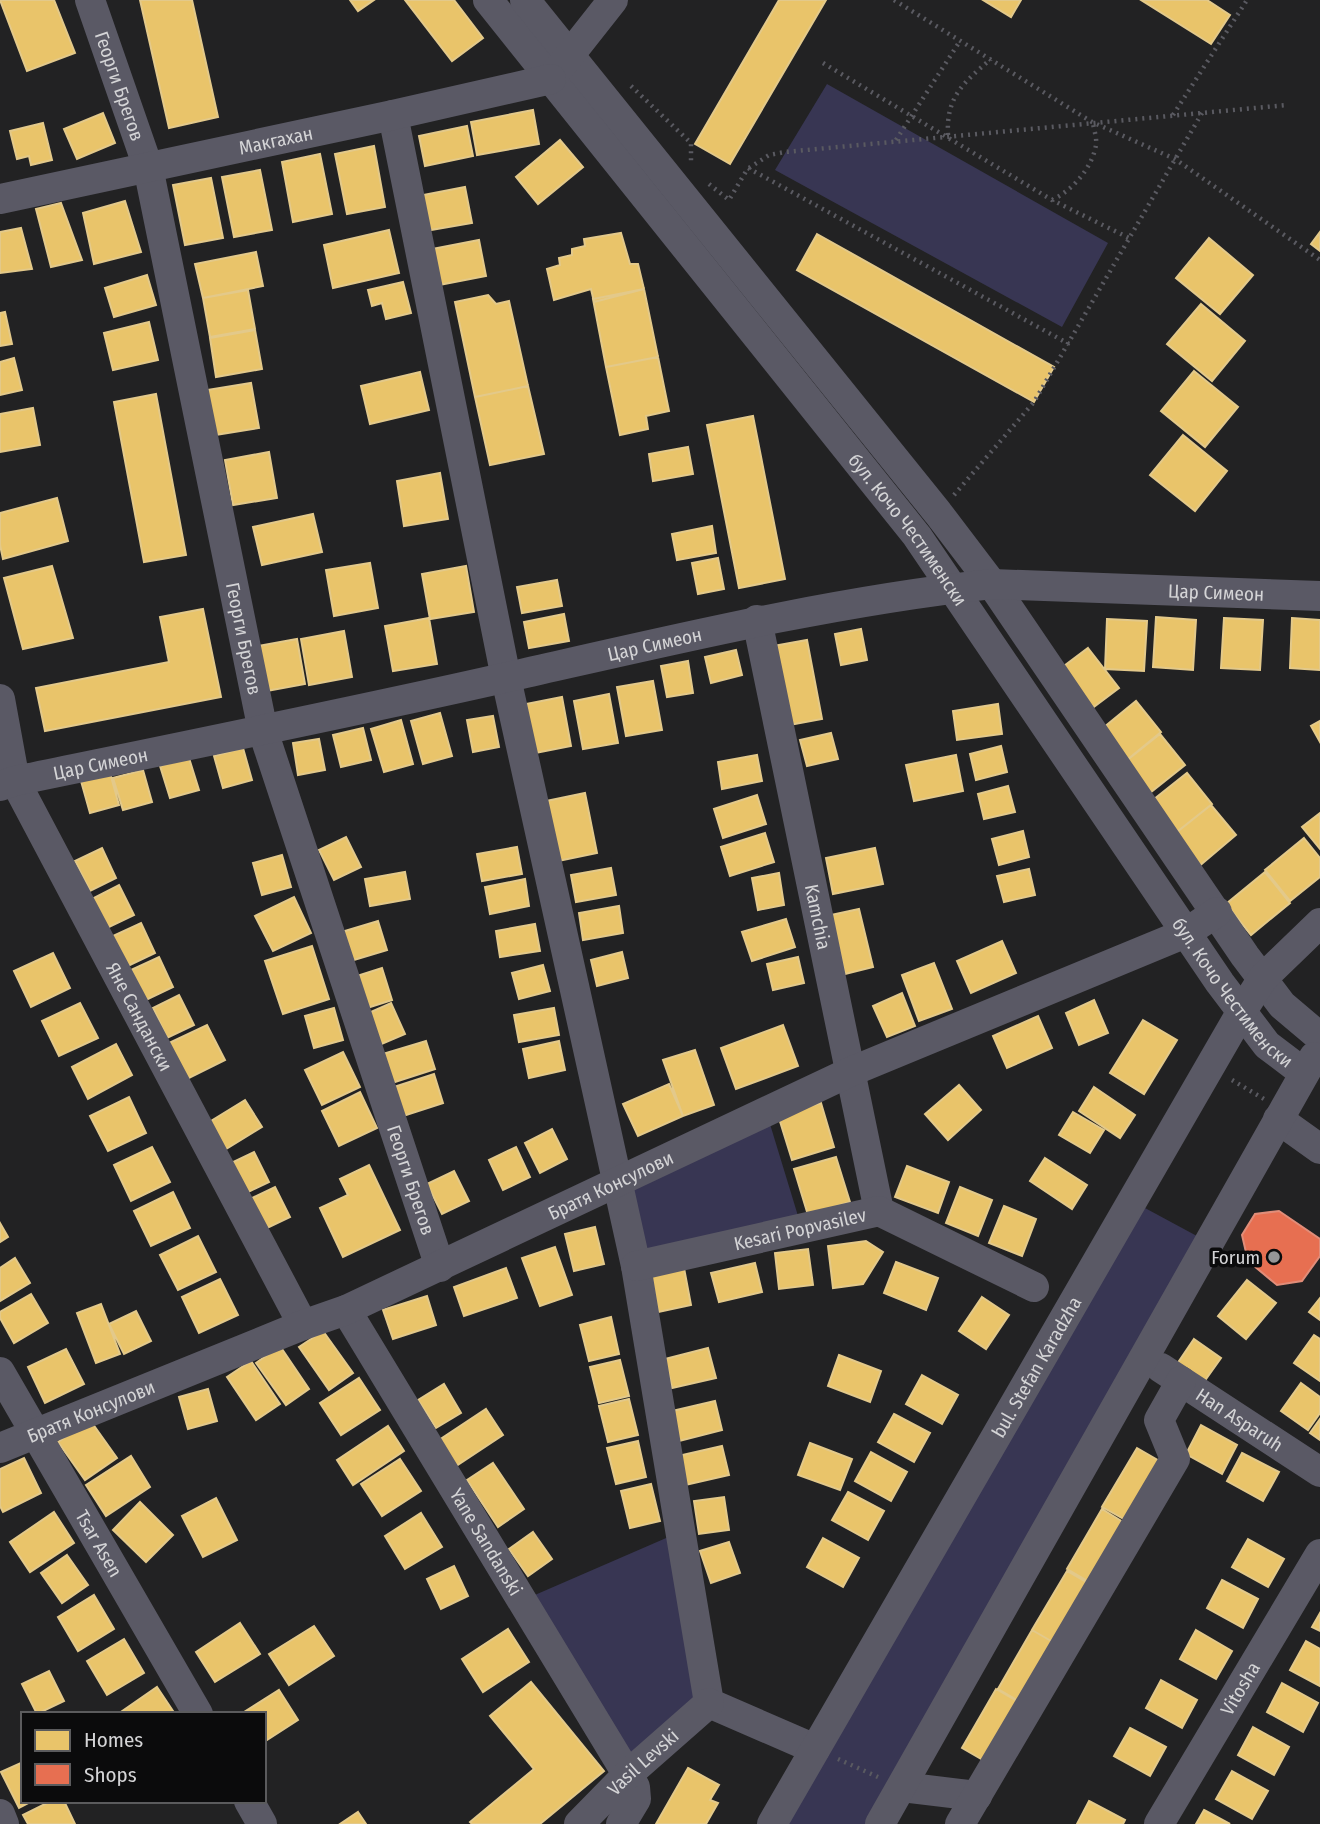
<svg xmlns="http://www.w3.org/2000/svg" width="1320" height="1824" font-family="'Fira Sans Condensed',sans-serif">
<rect width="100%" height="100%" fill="#222223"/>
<!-- green -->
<path fill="#383653" d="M827,84l281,159 -46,84 -287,-157z
M766,1111l36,118 -166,37 -20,-85z
M1132,1201l76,41 -328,582h-108z
M680,1532l29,171 -83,73 -105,-175z"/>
<!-- homes -->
<path fill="#e9c46a" stroke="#e3c98a" stroke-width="2" d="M0,0h54l21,53 -48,18z
M140,0h52l26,117 -49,11z
M350,0h24l-16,11z
M405,0h49l29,38 -31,23z
M779,0h47l-96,164 -35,-20z
M983,0h38l-10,17z
M1141,0h66l23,15 -19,29z
M533,110l6,34 -62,11 -6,-33z
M103,113l12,30 -38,16 -13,-30z
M43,123l9,37 -21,5 -2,-9 -12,3 -7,-28z
M467,126l6,30 -48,10 -6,-30z
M560,140l23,27 -45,37 -22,-27z
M374,146l11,61 -38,7 -12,-60z
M320,154l12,60 -39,8 -11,-60z
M260,170l12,60 -38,7 -12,-60z
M211,178l12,60 -38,7 -12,-60z
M465,187l7,36 -47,8 -7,-35z
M125,201l16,51 -47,12 -11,-51z
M61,203l21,57 -31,7 -15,-58z
M21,228l11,41 -32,4v-41z
M389,230l10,43 -66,15 -9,-43z
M1320,232v19l-9,-7z
M621,233l9,31h8l6,25 -50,13 -3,-13 -37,11 -7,-31 13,-4 -1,-7 13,-3v-6l13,-3 -1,-7z
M817,234l237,133 -20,35 -237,-132z
M1209,238l44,37 -33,39 -44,-36z
M479,240l7,36 -47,9 -7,-36z
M256,252l7,34 -60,12 -8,-34z
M147,275l9,30 -42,12 -9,-29z
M403,282l8,31 -25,6 -4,-16 -10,3 -4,-16z
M644,289l14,68 -52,10 -13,-68z
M248,290l7,39 -45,8 -7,-39z
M488,295l8,9 13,-3 19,85 -53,11 -20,-95z
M1201,304l44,37 -33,40 -45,-37z
M5,312l7,32 -12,2v-33z
M149,322l9,38 -45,10 -9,-37z
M255,330l7,39 -46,8 -6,-39z
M658,357l11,54 -23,5 2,13 -28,6 -14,-68z
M14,358l8,32 -22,5v-33z
M1194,371l44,36 -33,40 -44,-36z
M420,372l9,38 -59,14 -9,-38z
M251,383l8,45 -44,7 -8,-45z
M528,386l16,68 -54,11 -15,-68z
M156,394l30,161 -42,7 -30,-160z
M33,408l7,37 -40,7v-38z
M753,416l32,163 -46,9 -32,-163z
M1183,435l44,36 -32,40 -45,-36z
M688,447l5,27 -40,7 -4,-27z
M269,452l8,46 -44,7 -8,-45z
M440,473l8,46 -44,7 -7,-45z
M57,498l11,43 -65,18 -3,-14v-32z
M313,514l9,38 -60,13 -9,-38z
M712,526l4,27 -39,7 -5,-26z
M718,558l6,31 -26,5 -6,-31z
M370,563l8,45 -44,8 -8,-46z
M52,566l21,72 -50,11 -19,-71z
M466,566l8,46 -44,7 -8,-45z
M557,580l5,26 -40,7 -5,-26z
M203,609l18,88 -176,34 -9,-43 133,-26 -9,-45z
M564,614l5,27 -40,7 -5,-26z
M1156,617l40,3 -3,50 -40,-3z
M429,618l8,46 -44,7 -8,-45z
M1224,618l39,2 -3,50 -39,-2z
M1292,618l28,2v50l-30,-2z
M1107,619l40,2 -3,50 -39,-2z
M861,629l6,31 -26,5 -6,-31z
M344,631l8,46 -43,8 -8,-46z
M297,639l8,45 -44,8 -8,-45z
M807,640l15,79 -33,6 -16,-79z
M1088,648l31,40 -32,24 -31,-40z
M736,650l6,25 -31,8 -6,-26z
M688,661l5,32 -26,4 -6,-31z
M653,681l9,49 -36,6 -9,-49z
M609,694l9,49 -35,6 -9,-48z
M562,697l9,49 -36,7 -9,-49z
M1136,701l25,31 -39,32 -25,-31z
M998,704l4,30 -45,6 -4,-29z
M440,713l12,43 -29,8 -12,-43z
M493,716l6,31 -26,5 -6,-32z
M401,720l12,44 -29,8 -13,-43z
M1320,721v21l-9,-16z
M363,728l8,32 -30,7 -8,-32z
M831,733l7,26 -31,7 -7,-26z
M1160,734l25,31 -39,31 -25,-31z
M319,739l6,31 -27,5 -5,-32z
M1001,746l6,26 -31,8 -6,-26z
M243,748l9,32 -29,8 -9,-32z
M757,755l5,26 -40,8 -4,-27z
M956,755l7,36 -49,10 -8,-36z
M189,758l10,32 -29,8 -10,-32z
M143,770l9,32 -29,8 -10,-32z
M110,773l9,32 -29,8 -9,-32z
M1187,773l25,31 -39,31 -25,-31z
M1008,786l7,26 -31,7 -6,-25z
M585,793l12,60 -39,8 -12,-60z
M757,795l9,29 -43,14 -9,-29z
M1211,805l25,30 -38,32 -26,-31z
M1320,813v36l-18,-22z
M1023,831l6,26 -30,8 -7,-26z
M765,833l9,29 -44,14 -9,-29z
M346,837l15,30 -27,13 -15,-30z
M1304,838l16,20v19l-30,24 -25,-31z
M517,847l5,27 -40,7 -5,-27z
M102,848l14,30 -26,13 -15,-30z
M875,848l8,36 -50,10 -7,-36z
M282,855l9,32 -29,8 -9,-32z
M611,868l5,27 -40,7 -5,-27z
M1029,869l6,26 -31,7 -7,-26z
M405,872l5,27 -40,7 -5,-27z
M1265,872l25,31 -39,32 -25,-31z
M779,873l5,32 -26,5 -6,-32z
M525,879l4,27 -39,8 -5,-27z
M119,885l15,30 -27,13 -15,-29z
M294,897l17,36 -38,18 -18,-35z
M619,906l4,27 -40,7 -4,-27z
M859,909l14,58 -28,7 -14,-59z
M786,919l9,28 -43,14 -10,-29z
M378,921l9,29 -43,13 -9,-29z
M141,923l14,30 -27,13 -15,-30z
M535,924l5,27 -40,6 -4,-26z
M1002,941l14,32 -45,20 -14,-32z
M312,946l17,53 -46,15 -18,-53z
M622,952l6,26 -31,8 -6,-26z
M53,953l17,35 -39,19 -17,-36z
M159,957l14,30 -27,13 -15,-30z
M798,957l6,26 -31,7 -6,-26z
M934,963l18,46 -33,12 -17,-46z
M543,965l7,26 -31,8 -7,-26z
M382,968l10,32 -28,9 -10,-32z
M902,993l13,33 -28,11 -14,-31z
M179,995l15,30 -27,13 -14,-30z
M1094,1000l14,33 -29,12 -13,-32z
M80,1003l18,35 -39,18 -17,-35z
M391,1003l14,31 -28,12 -13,-31z
M334,1008l9,32 -29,8 -9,-32z
M554,1008l5,27 -40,7 -5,-27z
M1038,1016l14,32 -45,20 -14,-32z
M1143,1020l34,20 -33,54 -34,-21z
M207,1025l18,35 -38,19 -18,-36z
M783,1025l15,41 -62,23 -15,-41z
M426,1041l9,28 -43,14 -9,-29z
M559,1041l6,29 -36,8 -6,-29z
M116,1044l16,31 -44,24 -16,-32z
M695,1050l19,55 -31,11 -20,-56z
M343,1052l17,35 -38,18 -17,-35z
M434,1074l9,29 -43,14 -9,-29z
M669,1084l14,32 -45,20 -15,-32z
M959,1085l22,25 -33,30 -23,-26z
M1094,1087l41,28 -15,23 -41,-27z
M360,1092l17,36 -38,18 -17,-35z
M129,1097l17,36 -38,18 -18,-35z
M245,1100l17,27 -39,24 -17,-27z
M821,1103l13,44 -42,13 -14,-45z
M1073,1112l31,18 -14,23 -31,-18z
M552,1129l15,30 -27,14 -15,-30z
M152,1147l18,35 -39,19 -17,-36z
M516,1147l14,30 -27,13 -14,-30z
M254,1152l15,30 -27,13 -15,-30z
M836,1157l14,45 -42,13 -14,-46z
M1045,1158l42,27 -15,24 -42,-28z
M369,1165l31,65 -57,27 -23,-49 28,-13 -8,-16z
M907,1166l42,16 -11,31 -43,-16z
M454,1171l15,30 -27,13 -15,-30z
M275,1187l15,30 -27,13 -15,-30z
M960,1187l32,13 -14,36 -32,-13z
M173,1192l17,36 -39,18 -17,-35z
M1004,1206l32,13 -14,37 -33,-13z
M0,1223l8,14 -8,5z
M595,1227l9,37 -30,7 -9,-37z
M198,1236l18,36 -38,18 -18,-35z
M866,1241l17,11 -20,32 -30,4 -5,-42z
M555,1247l17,48 -32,11 -18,-48z
M808,1249l5,36 -34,4 -4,-36z
M15,1258l15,25 -30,18v-33z
M896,1262l42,16 -12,32 -42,-17z
M755,1263l7,29 -43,10 -8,-29z
M506,1268l11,30 -53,18 -10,-29z
M684,1268l7,37 -33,7 -7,-38z
M220,1279l18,36 -39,18 -17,-36z
M1247,1280l29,23 -30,36 -28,-23z
M31,1294l17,29 -34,20 -14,-25v-6z
M427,1296l9,29 -43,14 -10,-29z
M982,1297l27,18 -23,34 -27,-18z
M1320,1298v22l-11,-8z
M101,1304l19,50 -24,9 -19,-50z
M136,1311l15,30 -27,13 -15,-30z
M611,1317l8,37 -30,7 -9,-36z
M323,1331l30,42 -24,17 -30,-43z
M1314,1335l6,4v42l-26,-18z
M1194,1339l27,19 -20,28 -26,-19z
M280,1346l29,43 -23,16 -30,-42z
M708,1348l8,30 -44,10 -7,-29z
M66,1349l18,35 -39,19 -17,-36z
M839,1355l42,16 -11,31 -42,-16z
M620,1360l9,36 -30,7 -9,-36z
M251,1361l29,43 -24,16 -29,-43z
M922,1375l36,20 -16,29 -36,-20z
M359,1378l21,32 -39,25 -21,-32z
M1301,1383l19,14v16l-12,17 -27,-19z
M444,1384l17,29 -25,15 -18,-28z
M208,1389l9,32 -29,8 -9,-32z
M629,1399l9,36 -30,7 -9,-36z
M715,1401l7,29 -43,11 -7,-30z
M486,1409l17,26 -47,31 -17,-26z
M894,1414l36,19 -16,29 -36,-20z
M1320,1419v21l-10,-7z
M90,1420l27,38 -32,22 -27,-38z
M1201,1425l36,20 -15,29 -36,-20z
M388,1426l16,25 -51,34 -16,-25z
M638,1441l8,36 -30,7 -9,-36z
M810,1443l42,16 -12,31 -42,-15z
M722,1446l7,29 -44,10 -7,-29z
M1137,1448l26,15 -34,59 -27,-15z
M871,1452l36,20 -16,29 -36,-20z
M1242,1453l37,19 -16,29 -36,-20z
M131,1456l19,31 -44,29 -20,-31z
M24,1458l17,35 -38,19 -3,-6v-37z
M400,1459l21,32 -39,25 -21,-32z
M493,1463l31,46 -26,18 -31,-47z
M651,1484l9,37 -30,7 -9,-37z
M848,1492l36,19 -16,29 -36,-20z
M724,1497l5,33 -30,4 -5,-33z
M216,1498l21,42 -34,17 -21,-41z
M140,1502l33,33 -27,27 -33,-32z
M1102,1509l26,16 -35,59 -26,-15z
M54,1512l20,31 -44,29 -20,-30z
M421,1513l21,34 -37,22 -20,-33z
M533,1532l19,27 -24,17 -19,-27z
M823,1538l36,20 -16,29 -36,-20z
M1248,1539l36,20 -16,28 -36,-20z
M729,1542l11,31 -29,10 -11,-32z
M67,1555l21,30 -26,18 -21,-30z
M454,1566l14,30 -27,13 -14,-30z
M1067,1571l26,15 -35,59 -26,-15z
M1222,1580l36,19 -15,29 -36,-20z
M94,1595l20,34 -36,22 -20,-34z
M1320,1613v18l-8,-4z
M240,1623l20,31 -45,28 -19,-30z
M314,1626l20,30 -45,29 -20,-31z
M508,1629l21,33 -46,30 -21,-33z
M1032,1630l26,15 -34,59 -26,-15z
M1196,1630l36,21 -16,28 -36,-20z
M124,1639l20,34 -37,22 -20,-34z
M1306,1641l14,8v37l-30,-16z
M49,1671l15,30 -27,13 -15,-30z
M1161,1680l36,20 -15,28 -36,-20z
M531,1682l73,89 -64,53h-68l-2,-2 64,-53 -44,-53z
M1282,1683l36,20 -15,29 -36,-20z
M157,1687l18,27h-57z
M996,1689l26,15 -34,59 -26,-15z
M279,1690l19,30 -34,22v-28h-23z
M1253,1727l36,20 -15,28 -36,-20z
M1130,1728l36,19 -16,29 -36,-20z
M23,1762v39h9l-13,7 -18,-36z
M688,1768l31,17 -9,15 8,3 -12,21h-50z
M1232,1771l36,20 -16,28 -36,-20z
M51,1801h13l11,23h-47l-5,-9z
M1089,1801l36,19 -2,4h-46z
M1204,1810l26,14h-34z
M358,1812l8,12h-26z"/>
<!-- shops -->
<path fill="#e76f51" stroke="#e18d79" stroke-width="2" d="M1279,1211l41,28v17l-18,25 -25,4 -29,-24 -6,-26 13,-21z"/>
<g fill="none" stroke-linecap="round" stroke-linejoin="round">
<!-- path -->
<path stroke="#5a5a61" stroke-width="4.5" stroke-dasharray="2 5" stroke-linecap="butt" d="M894,0l198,122 83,37 145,101
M823,63l229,137 77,38
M631,86l60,57v20
M1173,115l74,-115
M948,135c-2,-38 15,-52 43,-76
M896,140l64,-99
M749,168l20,-13 16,-3 502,-47
M709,184l20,16 19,-32 321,176
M1052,200c21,-10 40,-32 44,-55 1,-7 -2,-15 -3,-22
M954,495l80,-93 168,-289
M1232,1080l32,19
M838,1759l40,18"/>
<!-- minor -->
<g stroke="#5a5965" stroke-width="30">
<path id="s1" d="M90,0l58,167 115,564 177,536"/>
<path id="s2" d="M488,0l429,536 303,447 47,62 37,28"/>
<path d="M525,0l413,513 54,71 253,372 37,49 38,32"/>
<path d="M557,71l56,-71"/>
<path d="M393,115l113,563 130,588 73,437 106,46"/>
<path id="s3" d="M0,199l393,-84 158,-36"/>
<path id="s4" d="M757,620l122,591"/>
<path id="s5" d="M0,699l15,82 288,544"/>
<path id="s6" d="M0,786l15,-5c165,-34 329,-67 493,-104 160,-36 320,-75 484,-93l328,12"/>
<path d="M1278,1119l42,30"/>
<path id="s7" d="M636,1266l243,-55 155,76"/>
<path id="s8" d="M346,1310l289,477 1,12 -15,25"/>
<path id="s9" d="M1161,1368l159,104"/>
<path id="s10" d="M0,1372l198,342"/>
<path id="s11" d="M0,1448l303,-123 43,-15 504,-238 336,-139 31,-21"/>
<path d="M902,1787l75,9"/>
<path d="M249,1801l13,23"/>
<path d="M0,1814l4,10"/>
<path id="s12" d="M579,1824l47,-48 83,-73"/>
<path id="s13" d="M772,1824l470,-813 21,-33 57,-55"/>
<path d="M880,1824l434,-767"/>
<path d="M960,1824l215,-365 -16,-39 22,-39"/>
<path id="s14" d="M1159,1824l161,-270"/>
</g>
</g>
<!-- markers -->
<circle fill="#969697" stroke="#0b0b0c" stroke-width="2.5" cx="1274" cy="1257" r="7"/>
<g text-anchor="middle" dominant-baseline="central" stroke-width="7" stroke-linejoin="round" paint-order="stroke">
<!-- street labels -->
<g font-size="19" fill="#d4d4d6" stroke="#0b0b0c">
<text stroke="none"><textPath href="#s1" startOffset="91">Георги Брегов</textPath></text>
<text stroke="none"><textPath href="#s3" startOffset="282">Макгахан</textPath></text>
<text stroke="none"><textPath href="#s2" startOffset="676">бул. Кочо Честименски</textPath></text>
<text stroke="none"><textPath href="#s6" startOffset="1237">Цар Симеон</textPath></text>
<text stroke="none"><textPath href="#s1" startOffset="658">Георги Брегов</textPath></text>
<text stroke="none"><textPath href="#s6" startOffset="670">Цар Симеон</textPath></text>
<text stroke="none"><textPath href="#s6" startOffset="103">Цар Симеон</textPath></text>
<text stroke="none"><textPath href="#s4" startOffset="303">Kamchia</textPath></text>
<text stroke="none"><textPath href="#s2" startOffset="1242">бул. Кочо Честименски</textPath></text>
<text stroke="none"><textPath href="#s5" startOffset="350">Яне Сандански</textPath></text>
<text stroke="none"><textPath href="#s1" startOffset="1225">Георги Брегов</textPath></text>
<text stroke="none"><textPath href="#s11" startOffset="665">Братя Консулови</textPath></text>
<text stroke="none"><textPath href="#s7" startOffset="168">Kesari Popvasilev</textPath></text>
<text stroke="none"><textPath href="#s13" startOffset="528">bul. Stefan Karadzha</textPath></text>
<text stroke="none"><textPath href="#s11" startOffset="98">Братя Консулови</textPath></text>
<text stroke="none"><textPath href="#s9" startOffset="94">Han Asparuh</textPath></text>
<text stroke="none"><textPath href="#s10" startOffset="198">Tsar Asen</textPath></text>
<text stroke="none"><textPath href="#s8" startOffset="271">Yane Sandanski</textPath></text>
<text stroke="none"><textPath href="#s14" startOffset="158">Vitosha</textPath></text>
<text stroke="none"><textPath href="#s12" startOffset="89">Vasil Levski</textPath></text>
</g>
<!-- poi labels -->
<g font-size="19" fill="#d4d4d6" stroke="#0b0b0c" text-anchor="end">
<text x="1260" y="1257">Forum</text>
</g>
</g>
<!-- legend -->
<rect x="21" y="1712" width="245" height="91" fill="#0b0b0c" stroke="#5b5b5d" stroke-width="2"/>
<rect x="35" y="1730" width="35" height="21" fill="#e9c46a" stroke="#5b5b5d" stroke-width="2"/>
<text x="84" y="1747" font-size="21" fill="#d4d4d6">Homes</text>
<rect x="35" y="1764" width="35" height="21" fill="#e76f51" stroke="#5b5b5d" stroke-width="2"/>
<text x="84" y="1782" font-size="21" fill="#d4d4d6">Shops</text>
</svg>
